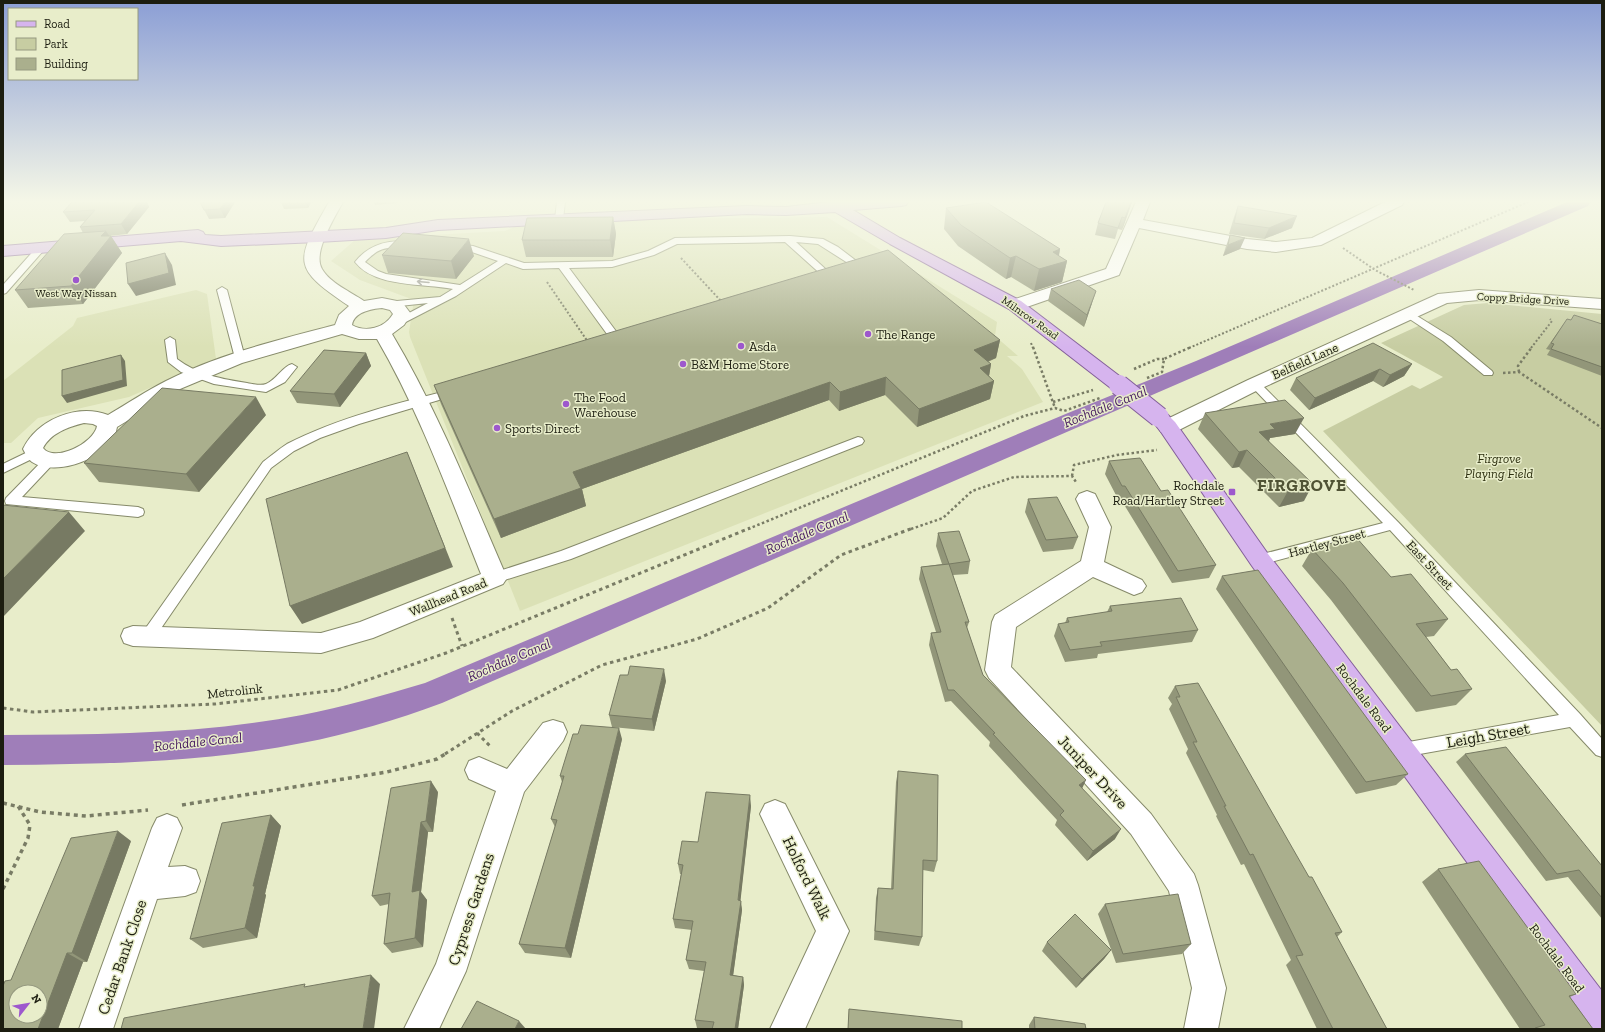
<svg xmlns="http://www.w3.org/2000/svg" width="1605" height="1032" font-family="'Zilla Slab',serif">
<rect width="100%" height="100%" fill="#e8edca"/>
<!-- built -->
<path fill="#dbe1b6" d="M827,217l170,105 -2,14 23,20h-11l15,13 21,33 -523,209 -110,-274 -1,-5 5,-32 -54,-20 -29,-19 25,-22 149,-8 25,-11z
M196,290l11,4 9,65 -87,38 -91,21 -27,25h-8v-62l70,-55 4,-8z"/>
<!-- green -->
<path fill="#c7cda2" d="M1488,303l114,11v412l-279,-295 89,-46 8,4 23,-12 -62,-34 83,-38z"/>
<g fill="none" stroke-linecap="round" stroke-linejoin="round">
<!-- canal -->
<path fill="#9f7eb9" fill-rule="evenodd" d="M1567,202h23l-2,4 -1146,497c-46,17 -92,31 -140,40 -98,20 -199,21 -299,22v-30c100,0 200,-1 299,-20 42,-8 82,-20 123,-32l643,-270 128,-52z"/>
<defs>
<path id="lane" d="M557,202h8l-2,17 -4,3 -4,-3z
M790,236l33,3 15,8 25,19 -11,5h-6v-4l5,-2 -33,-21 -22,-2 36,33 -2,2h-6l-39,-35 -108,2 -23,11 -42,12 -43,1 52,70 6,1 1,2 -9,5 -4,-1 -56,-77 -36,1 -17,-6 -50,33 -60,31 -4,-1 -1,-2 1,-2 36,-19 -38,4 -4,-1 -1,-2 1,-2 54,-5 13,-8c-29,-6 -78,-1 -98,-27 14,-18 36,-24 58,-19v4c-22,5 -27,-7 -48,15l13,9 8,3 74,11 38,-24 -29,-10 -17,-3v-4l21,2 51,17 88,-2 36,-10 27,-13z
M40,246l5,3 -2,2 -37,42 -3,1v-9l34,-38z
M222,287l5,3 18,68 -1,2h-8l-1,-2 -18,-68z
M1409,311l42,26 41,34 1,2 -1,2h-8l-41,-34 -38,-25 -1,-2z
M170,337l5,3 2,19c21,16 45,20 70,24 5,1 14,3 19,1 10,-4 17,-18 26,-20l5,3 -12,15 -19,10 -52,-8 -33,-12 -13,-10 -3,-22z
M1255,381l4,1 139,140 182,192 22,25v18l-6,-2 -26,-28 -167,30 -6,-2 -2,-5 2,-5 6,-2 156,-28 -169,-185 -130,35 -5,-1 -2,-4 2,-4 128,-33 -132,-137 -2,-2 2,-2z
M455,389l6,3 -2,2 -100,30 -39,14 -26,13 -23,17 -118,172 -5,2 -5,-2 -2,-4 2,-4 120,-170c8,-6 16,-13 24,-18 50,-26 114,-42 168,-55z
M858,437l4,1 2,3 -2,3 -291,115 -76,24 -5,-1 -2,-4 2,-4 71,-23z
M34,449l6,4 -2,3 -35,17v-9z
M50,456l4,1 2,3 -2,3 -32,34 116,10 5,2 1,3 -1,3 -5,2 -132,-13 -1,-3 1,-3 40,-41z"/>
<path id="street" d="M329,202h14c-8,15 -31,51 -21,67 8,14 29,23 42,32l18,-3 20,4 9,12 -7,11 -12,9c46,77 79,161 115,244l-4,6 -130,54 -52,15 -188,-7 -9,-3 -3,-7 3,-7 9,-3 188,7 39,-11 121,-48c-32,-80 -61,-161 -104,-235h-18l-17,-5 -100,29 -62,26 -63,38c-4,30 -61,51 -85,35 -4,-3 -7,-9 -9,-13 14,-29 54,-46 85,-34 19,-11 38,-24 58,-34 53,-27 112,-41 169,-56l4,-10 10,-9c-58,-39 -54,-44 -20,-104zM382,308l8,2 3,4c-8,14 -27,19 -41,11 2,-13 19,-16 30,-17zM84,423l9,1 4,2c-3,17 -42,37 -54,22 8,-15 25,-21 41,-25z
M1136,202h14l-7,18 104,19 29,3 36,-4 73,-36h19l-2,3 -81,40 -45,7 -29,-3 -108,-21 -20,47 -98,34 -6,1 -6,-1 -2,-4 2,-4 97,-32z
M1479,290l123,9v10l-123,-9 -32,3 -185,85 -87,44 -7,1 -7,-1 -3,-5 3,-5 87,-42 190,-86z
M1087,491l8,3 16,33 -7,35 38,18 4,6 -4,6 -8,3 -41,-18 -77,50 -5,40 140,147 43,60 4,11 28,103 -8,41h-34l8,-41 -23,-97 -38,-57 -142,-156 -4,-8 7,-48 3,-7 86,-54 8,-34 -13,-28 3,-5z
M553,720l10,3 4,9 -4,9 -39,51 -58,179 -27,58h-35l32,-65 60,-173 -27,-12 -4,-9 4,-9 10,-4 28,12 36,-46z
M775,800l10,4 64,127 -44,98h-35l46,-98 -56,-117 5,-10z
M167,814l10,4 5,10 -14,39 17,-1 11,4 4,11 -4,11 -11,4 -28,3 -44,130h-34l73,-201 5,-10z"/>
<path id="primary" d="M829,202h79l-2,3 -5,1 -48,4 47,28 121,63 105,80 2,4 -2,4 -7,2 -7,-2 -103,-80 -119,-65 -55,-32 -49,3 -39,-1 -309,16 -52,8 -68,4 -97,4 -40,-5 -178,15v-10l195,-16 5,2 2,3 16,1 165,-8 52,-8 309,-14 39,1z
M1159,411l7,2 9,9 93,132 334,437v38h-14l-336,-463 -91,-134 -12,-15 3,-4z"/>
</defs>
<!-- lane casing -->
<use href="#lane" stroke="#868a6a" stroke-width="2"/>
<!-- street casing -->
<use href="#street" stroke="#868a6a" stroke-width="2"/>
<!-- primary casing -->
<use href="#primary" stroke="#835f99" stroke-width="2"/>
<!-- path-far3 -->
<path stroke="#797c65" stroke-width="2" stroke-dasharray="2 2" stroke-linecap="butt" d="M1343,248l32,22 39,20
M681,258l40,43
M547,282l41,60
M1031,343l2,5
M1189,348l339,-146
M1531,348l21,-27 -2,-2"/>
<!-- path-far2 -->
<path stroke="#797c65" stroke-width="2.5" stroke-dasharray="2.5 2.5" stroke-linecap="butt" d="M1033,347l22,61
M1134,369l23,-10h7
M1519,372l-1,-6 14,-19
M1503,373l16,-1 83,56
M1147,378l15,-6 2,-13 27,-12
M1053,402l40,-12
M1072,476l2,-11 43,-10 40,-5
M748,529l276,-113 31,-8 9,3 36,-13
M911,529l32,-11 29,-27 42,-14 58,-1 4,6"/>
<!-- path-far1 -->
<path stroke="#797c65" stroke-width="3" stroke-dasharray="3.5 3.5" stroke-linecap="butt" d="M452,618l10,28
M3,708l30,4 182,-8 123,-14 108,-37 304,-125
M477,733l14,14
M445,754l67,-43 90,-46 95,-26 71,-31 73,-53 72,-27"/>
<!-- path -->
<path stroke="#797c65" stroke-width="3.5" stroke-dasharray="4 4" stroke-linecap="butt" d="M3,803l37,9 46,4 62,-6
M182,805l205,-33 50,-13 10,-6
M3,889l25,-51 2,-13 -12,-19"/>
<!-- lane -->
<use href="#lane" fill="#fff" fill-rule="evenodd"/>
<!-- street -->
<use href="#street" fill="#fff" fill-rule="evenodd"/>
<!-- primary -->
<use href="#primary" fill="#d6b4ee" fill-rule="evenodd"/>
<defs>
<path id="primary-bridge" d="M1119,385l40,32"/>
</defs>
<!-- primary-bridge casing -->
<use href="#primary-bridge" stroke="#835f99" stroke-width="22" stroke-linecap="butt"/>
<!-- primary-bridge -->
<use href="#primary-bridge" stroke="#d6b4ee" stroke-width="20"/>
</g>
<!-- wall -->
<path fill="#929679" d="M139,202h8l2,5 -22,27 -18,2h2l11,17 -39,51 -55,4 -13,-18 68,-57 -3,-6 5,-6 -15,1 -7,-10z
M200,202h35l-10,16 -16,1z
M281,202h30l-3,6 -24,1z
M374,202h24v1l-23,2z
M1106,202h26l-10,28 -4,-1 -3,10 -20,-4 3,-12z
M1238,206l54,22 -28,11 -35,-5 5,-17z
M946,208l114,41 -1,7 8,5 -5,21 -28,9 -23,-14 -5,2 -48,-33 -14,-17z
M613,217l3,17 -3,23h-87l-4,-17z
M1230,235l10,14 -17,7 3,-10z
M382,255l92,1 -18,23 -68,-6z
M1051,289l41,14 -8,24 -36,-26z
M1571,320l31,4v52l-55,-21 3,-5 -4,-1 17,-24z
M1000,340l-4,18 -8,4 3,2 -2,12 5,5 -4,18 -73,28 -32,-32 -46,16 -10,-11 -247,89 4,17 -85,32 -60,-134 -7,-19z
M366,353l5,13 -31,41 -43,-4 -7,-12z
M1412,364l-8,12 -21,11 -10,-6 -64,29 -19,-20 6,-12z
M1205,413l90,21 -25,4 -1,3 35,60 -25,6 -40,-40 -7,1 -34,-39z
M266,415l-67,77 -100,-10 -15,-19z
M1109,461l52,30 55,74 -7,13 -37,5 -52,-85 -2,1 -13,-25z
M1028,499l50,38 -5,12 -30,3 -18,-40z
M938,533l32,28 -2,13 -15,1 16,47 -2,6 16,47 99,113 33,51 -28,22 -32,-36 2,-5 -68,-74 1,-4 -39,-41 -6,1 -16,-57 2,-12 5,-1 -17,-53 2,-12 21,-3 -6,-18z
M1312,549l79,28 57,42 -14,17 -8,1 25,33 21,19 -16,16 -40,7 -85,-112 -29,-34z
M1222,576l186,198 -12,11 -40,9 -140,-205z
M1110,606l88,24 -6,12 -94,12 -1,4 -32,4 -11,-26 4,-12 7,-1 2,-5 40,-6z
M666,681l-12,50 -42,-4 -3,-12z
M1175,686l134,191 33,55 -5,5 50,92h-70l-31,-64 5,-5 -47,-96 -3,1 -25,-49 1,-1 -31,-62 2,-4 -19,-40 3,-5 -4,-6z
M622,739l-51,219 -46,-5 -6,-9 36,-117 -4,-8 11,-37 -2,-6z
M1465,754l137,112v53l-34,-42 -22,4 -90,-119z
M898,771l39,90 -3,11 -11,-2 -1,67 -3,9 -45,-6 2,-42 2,-10 13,1 5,-107z
M438,792l-5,40h-5l-7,60 6,8 -4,47 -31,6 -8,-9 5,-40 -9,2 -8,-10z
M751,806l-11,95 2,9 -9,65 10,2 1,8 -6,44h-33l-8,-1 -2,-8 9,-49 -15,-2 -3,-9 6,-30 -17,-2 -2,-9 8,-45h-1l-2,-10 20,-22z
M271,815l10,11 -16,68 1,1 -9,43 -54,10 -13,-9z
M131,841l-44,121h-4l-25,67h-55l8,-49z
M1438,869l138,125 -6,3 23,32h-73l-98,-147z
M1105,904l86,40 -9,10 -66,9 -18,-49z
M1047,942l64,8 -7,9 -28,29 -34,-37z
M849,1009l113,20h-114z
M1034,1017l52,12h-57v-4z"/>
<!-- shaded-wall -->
<path fill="#777a63" d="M139,202h8l2,5 -22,27 -6,-10z
M225,202h10l-10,16 -5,-9z
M306,202h5l-3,6z
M1131,202h1l-1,3 -9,25 3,-12z
M1297,216l-5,12 -28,11 5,-11z
M613,217l3,17 -3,23 -3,-17z
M106,231l4,6 1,-1 11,17 -39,51 -12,-18 30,-50z
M1245,238l-5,11 -17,7 5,-11z
M469,239l5,17 -18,23 -5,-18z
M1060,249l-3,15 10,-3 -5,21 -28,9 5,-22 14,-17z
M165,253l7,12 4,20 -40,11 -8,-12z
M1016,256l-5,21 -5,2 4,-21z
M1096,291l-12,36 3,-12z
M1000,340l-4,18 -25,10 3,-18z
M366,353l5,13 -31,41 -6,-13z
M121,355l4,6 2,25 -60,17 -5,-7z
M991,364l-3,18 -8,-14z
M1412,364l-8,12 -21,11 7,-12z
M1380,369l-7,12 -64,29 6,-12z
M886,377l-1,18 -46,16 1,-19z
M994,381l-4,18 -73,28 2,-18z
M830,382l-1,18 -247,89 4,17 -85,32 -7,-19 79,-47z
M256,397l10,18 -67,77 -13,-18z
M1304,418l-9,16 -25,4 -3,7 -8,-13 11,-8z
M1247,450l-8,17 -7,1 7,-16z
M407,452l46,115 -151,57 -12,-18z
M1313,484l-9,17 -25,6 9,-16z
M69,512l16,19 -82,86v-38z
M664,669l2,12 -12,50 -2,-12z
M619,728l3,11 -51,219 -6,-10z
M1086,780l-5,11 -2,-6z
M431,781l7,11 -5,40 -7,-11z
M750,795l1,11 -11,99 1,-4 1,9 -10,74 -2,-9z
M271,815l10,11 -16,68 1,1 -9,43 -12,-10 8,-42z
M421,822l7,10 -7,60 6,8 -4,47 -8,-9 -3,-46z
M1121,829l-6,10 -28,22 6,-10z
M118,831l13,10 -44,121 -15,-9z
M1111,950l-7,9 -28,29 6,-9z
M67,953l16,9 -25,67h-20z
M371,975l9,9 -6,45h-11z
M743,977l1,8 -6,44h-3z
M519,1021l7,8h-11z"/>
<!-- building -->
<path fill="#aaaf8d" stroke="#777a63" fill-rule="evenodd" d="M72,202h67l-18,22 -41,3 15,-17 -32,2z
M200,202h25l-5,7 -16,1z
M986,202l74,47 -7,3 14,9 -28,8 -23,-13 -6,2 -49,-33 -15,-17z
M1106,202h25l-6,16 -3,-1 -4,11 -20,-5z
M1238,206l59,10 -28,12 -35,-5z
M613,217l-3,23h-88l5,-22z
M106,231l-5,5h10l-40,50 -56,4 49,-56z
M403,233l66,6 -18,22 -69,-6z
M1230,235l15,3 -17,7z
M888,250l112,90 -26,10 17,14 -11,4 14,13 -75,28 -33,-32 -46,15 -10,-10 -257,90 8,16 -87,31 -60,-134z
M165,253l4,20 -41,11 -2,-21z
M1079,280l17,11 -9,24 -36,-26z
M1574,315l28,9v43l-51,-18 3,-5 -3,-1 16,-24 4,1z
M1373,343l39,21 -22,11 -10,-6 -65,29 -19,-20z
M324,350l42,3 -32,41 -44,-3z
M121,355l2,25 -61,16v-26z
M162,388l94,9 -70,77 -102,-11z
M1285,400l19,18 -34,6 5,5 -16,3 54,52 -25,7 -41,-41 -8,2 -34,-39z
M407,452l38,96 -155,58 -24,-107z
M1140,458l21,33 7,-1 48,75 -38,6 -53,-85h-3l-13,-25z
M1057,497l21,40 -32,3 -18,-41z
M3,505l66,7 -66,67z
M959,531l11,30 -21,3 20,58h-4l18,53 103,105 -7,5 42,44 -28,22 -33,-36 4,-4 -71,-77 2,-1 -41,-43h-6l-17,-57 10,-1 -20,-65 28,-3 -11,-31z
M1355,536l36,41 20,-3 37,45 -32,5 35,46 6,-1 15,20 -41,7 -88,-113 -31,-34z
M1258,570l150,204 -42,8 -144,-206z
M1181,598l17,32 -98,12 2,4 -32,4 -12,-26 11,-2 -2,-4 45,-7 -2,-5z
M630,666l34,3 -12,50 -43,-4 11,-40h8z
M1198,683l111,194h3l30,55 -7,1 52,96h-54l-37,-73 7,-1 -50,-101 -3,1 -26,-49h2l-33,-64h4l-21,-45h4l-5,-11z
M581,725l38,3 -54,220 -46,-4 38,-124 -6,-1 13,-43h-4l13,-42h5z
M1506,747l96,119v32l-23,-28 -22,4 -92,-120z
M898,771l40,4 -1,86 -14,-1 -1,77 -47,-6 3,-43 15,1z
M431,781l-5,40 -5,1 -9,70 8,-2 -5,48 -31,6 6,-51 -18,3 19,-108z
M706,792l44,3 -12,105 3,1 -11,74 13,2 -8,52h-23l2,-7 -19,-2 11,-58 -20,-2 7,-39 -20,-2 10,-54 -5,-1 4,-23 16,1z
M271,815l-18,71h2l-10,42 -55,11 32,-116z
M118,831l-46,122h-5l-29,76h-35v-43l2,-5 6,-1 60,-142zM16,992h24v24h-24z
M1479,861l97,133 -7,2 24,33h-57l-1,-1 10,-3 -107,-156z
M1178,894l13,50 -68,10 -18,-50z
M1075,914l36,36 -29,29 -35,-37z
M371,975l-8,54h-242l3,-11 181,-34 -1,3z
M477,1001l42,20 -4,8h-54z
M849,1009l113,12v8h-114z
M1034,1017l51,7 1,5h-51z"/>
<!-- one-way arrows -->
<defs><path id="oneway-shaft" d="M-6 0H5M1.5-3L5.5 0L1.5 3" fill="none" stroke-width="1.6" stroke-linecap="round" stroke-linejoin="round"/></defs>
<use stroke="#999993" href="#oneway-shaft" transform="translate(423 282) rotate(-175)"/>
<!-- sky -->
<linearGradient id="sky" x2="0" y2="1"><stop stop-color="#8b9ed5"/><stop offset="0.58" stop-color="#f5f7e7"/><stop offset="1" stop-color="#f5f7e7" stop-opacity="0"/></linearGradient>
<rect width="1605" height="347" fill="url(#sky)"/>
<!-- markers -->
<g fill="#9d58cd" stroke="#e8edca" stroke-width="1.5">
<circle cx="76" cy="280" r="4"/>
<circle cx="868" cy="334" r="4"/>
<circle cx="741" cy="346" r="4"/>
<circle cx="683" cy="364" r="4"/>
<circle cx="566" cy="404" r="4"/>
<circle cx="497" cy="428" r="4"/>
<rect x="1228" y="488" width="8" height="8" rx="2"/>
</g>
<g text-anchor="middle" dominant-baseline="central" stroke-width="3" stroke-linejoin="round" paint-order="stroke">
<!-- far-poi labels -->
<g font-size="11" fill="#1c1d10" stroke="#e8edca">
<text x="76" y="293">West Way Nissan</text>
</g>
<!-- far-street labels -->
<g font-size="11" fill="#1c1d10" stroke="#e8edca">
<text transform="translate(1523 299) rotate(3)">Coppy Bridge Drive</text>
<text transform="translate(1030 318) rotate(35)">Milnrow Road</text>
</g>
<!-- poi labels -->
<g font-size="13" fill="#1c1d10" stroke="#e8edca" text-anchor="start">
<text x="876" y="334">The Range</text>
<text x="749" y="346">Asda</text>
<text x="691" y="364">B&amp;M Home Store</text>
<text x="574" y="397">The Food<tspan x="574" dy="15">Warehouse</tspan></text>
<text x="505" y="428">Sports Direct</text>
<text x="1224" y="485" text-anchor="end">Rochdale<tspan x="1224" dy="15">Road/Hartley Street</tspan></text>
</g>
<!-- street labels -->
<g font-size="13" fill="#1c1d10" stroke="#e8edca">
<text transform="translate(1305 361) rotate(-24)">Belfield Lane</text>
<text transform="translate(1327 543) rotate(-15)">Hartley Street</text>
<text transform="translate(1430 565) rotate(47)">East Street</text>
<text transform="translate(448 597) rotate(-22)">Wallhead Road</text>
<text transform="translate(235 691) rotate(-6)">Metrolink</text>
<text transform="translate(1364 698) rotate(53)">Rochdale Road</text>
<text transform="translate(1557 958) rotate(53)">Rochdale Road</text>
</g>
<!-- park labels -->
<g font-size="13" font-style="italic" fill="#2d3010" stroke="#e8edca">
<text x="1499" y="458">Firgrove<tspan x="1499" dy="15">Playing Field</tspan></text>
</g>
<!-- water labels -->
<g font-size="14" font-style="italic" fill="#44175f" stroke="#e8edca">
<text transform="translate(1105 407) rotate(-22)">Rochdale Canal</text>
<text transform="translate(807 533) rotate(-23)">Rochdale Canal</text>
<text transform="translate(509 660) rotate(-23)">Rochdale Canal</text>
<text transform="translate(198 742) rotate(-6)">Rochdale Canal</text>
</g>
<!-- near-street labels -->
<g font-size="16" fill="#1c1d10" stroke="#e8edca">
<text transform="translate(1488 735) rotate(-10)">Leigh Street</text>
<text transform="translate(1093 772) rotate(47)">Juniper Drive</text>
<text transform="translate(807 878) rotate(64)">Holford Walk</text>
<text transform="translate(471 909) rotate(-72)">Cypress Gardens</text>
<text transform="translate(122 957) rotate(-71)">Cedar Bank Close</text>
</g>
<!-- district labels -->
<g font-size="17" font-weight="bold" letter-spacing="1" fill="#505335" stroke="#e8edca">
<text x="1302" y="485">FIRGROVE</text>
</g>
</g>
<!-- border -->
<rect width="1605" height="1032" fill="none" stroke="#1c1d10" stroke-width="8"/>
<!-- legend -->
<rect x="8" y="8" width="130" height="72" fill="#e8edca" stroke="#969a80"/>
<rect x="16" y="21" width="20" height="6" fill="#d6b4ee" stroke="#969a80"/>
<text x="44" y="28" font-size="12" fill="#1c1d10">Road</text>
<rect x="16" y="38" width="20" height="12" fill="#c7cda2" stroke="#969a80"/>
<text x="44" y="48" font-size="12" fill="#1c1d10">Park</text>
<rect x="16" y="58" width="20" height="12" fill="#aaaf8d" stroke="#969a80"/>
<text x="44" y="68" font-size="12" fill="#1c1d10">Building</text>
<!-- north arrow -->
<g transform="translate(28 1004) rotate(59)"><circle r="19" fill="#e8edca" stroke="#969a80"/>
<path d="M0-3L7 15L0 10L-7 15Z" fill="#9d58cd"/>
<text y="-6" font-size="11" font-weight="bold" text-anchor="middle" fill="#1c1d10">N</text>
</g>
</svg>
